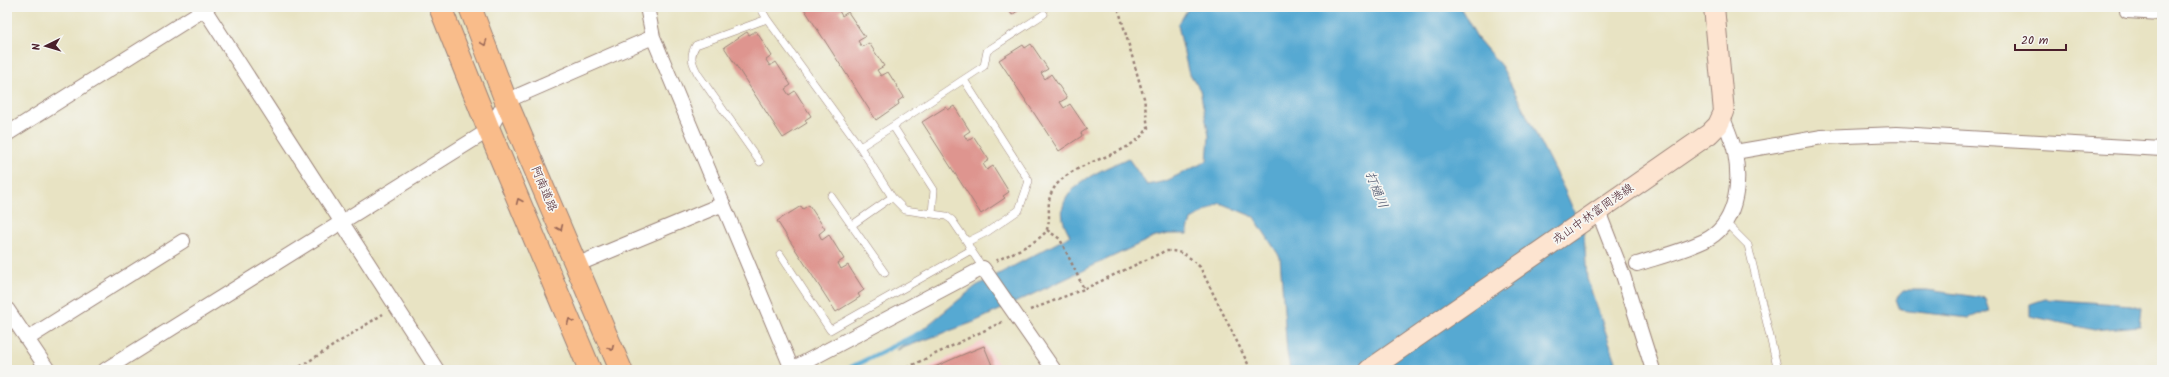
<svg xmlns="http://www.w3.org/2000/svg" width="2169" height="377" font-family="Kalam,'Klee One',sans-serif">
<rect width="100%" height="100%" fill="#f6f6f2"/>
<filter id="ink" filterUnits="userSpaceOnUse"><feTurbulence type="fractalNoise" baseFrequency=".025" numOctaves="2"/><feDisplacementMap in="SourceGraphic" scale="8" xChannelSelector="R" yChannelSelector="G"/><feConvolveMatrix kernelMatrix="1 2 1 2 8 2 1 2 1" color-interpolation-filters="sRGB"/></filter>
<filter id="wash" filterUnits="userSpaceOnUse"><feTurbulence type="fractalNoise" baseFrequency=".012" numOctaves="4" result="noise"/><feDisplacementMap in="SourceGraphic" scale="16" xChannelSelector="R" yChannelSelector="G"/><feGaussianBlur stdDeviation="0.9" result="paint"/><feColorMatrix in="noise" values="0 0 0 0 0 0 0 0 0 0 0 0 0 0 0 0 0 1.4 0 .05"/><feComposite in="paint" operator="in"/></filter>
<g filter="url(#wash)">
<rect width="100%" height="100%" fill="#e8e3c3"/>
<!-- built -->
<path fill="#f7d0cf" d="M983,341l19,29h-80z"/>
<!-- water -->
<path fill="#57a9d2" stroke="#50647e" d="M1189,7h271l18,32 24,28 63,124 19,43 3,45 32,91h-329l-3,-18 -7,-95 -26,-40 -34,-14 -29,17 -4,14h-19l-16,4 -178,84 -77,28 79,-64 94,-50c-2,-5 -6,-11 -7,-17 -7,-33 42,-50 65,-61l19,27 19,-4 41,-20 2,-25 -9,-46 -12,-19 -10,-46z
M1904,290h23l58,8 4,12 -20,8 -69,-8 -4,-11z
M2045,299l86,6 11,3 -2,18 -46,4 -64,-14v-12z"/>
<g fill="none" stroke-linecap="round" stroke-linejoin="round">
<!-- stream -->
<path stroke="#57a9d2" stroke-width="5" d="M846,370l78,-39"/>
</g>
<g id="blocks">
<!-- building -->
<path fill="#de958f" d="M803,7h42l-6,4 3,5 6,-4 17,25 -7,4 4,6 7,-4 15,23 -7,4 4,6 7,-4 16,25 -6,4 1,3 -23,16z
M1007,7h16l-11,8z
M756,31l16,25 -6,4 4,6 6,-4 15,23 -6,4 4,6 6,-4 16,25 -6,4 2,3 -24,15 -59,-91 23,-15 2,3z
M1031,44l17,25 -7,4 4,6 6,-5 16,24 -7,4 4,6 6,-4 17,25 -6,4 1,3 -23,15 -60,-91 24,-15 2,3z
M954,106l16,25 -6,4 4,6 6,-4 15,23 -6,4 4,6 6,-4 16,26 -6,4 2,2 -24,16 -59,-92 24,-15 2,3z
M809,205l16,24 -6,5 3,6 7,-5 15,24 -6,4 3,6 7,-4 16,25 -6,4 2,3 -24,15 -59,-91 24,-15 2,3z
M984,346l10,24h-66l34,-15z"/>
</g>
</g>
<g filter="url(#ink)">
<use href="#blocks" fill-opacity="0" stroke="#998177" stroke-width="1"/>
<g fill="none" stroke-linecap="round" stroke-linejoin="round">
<defs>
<path id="lane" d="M760,7l7,12
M964,80l65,101 -10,29 -32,22 -20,10 4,8
M893,126l91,-60 3,-15 57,-37
M860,147l33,-21 41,64 -2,24
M760,162l-62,-88c-6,-11 -9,-18 -2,-29l71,-26 93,128 32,50
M831,196l54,77
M1726,223l22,22 30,125
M852,225l40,-28 13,13 41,6 6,4 15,22
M780,254l50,76 141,-80 12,18"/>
<path id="street" d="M203,7l234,363
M647,7l6,30 139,332 191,-101 71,102
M2127,7v4l35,2
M7,134l201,-127
M1735,152l87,-15 75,-3 265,15
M1598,211l25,64 30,95
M1637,264c22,-7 46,-13 67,-23 32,-15 37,-56 31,-88 -2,-12 -8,-25 -13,-37
M576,265l147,-61
M7,309l41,61
M27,339l156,-98
M105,370l384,-240 17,-29 147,-64"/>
<path id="secondary" d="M1369,370l340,-236 9,-9 6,-13 -10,-105"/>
<path id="highway" d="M440,7l49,123 101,240
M470,7l36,94 115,269"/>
</defs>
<!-- lane casing -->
<use href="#lane" stroke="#998177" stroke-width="8"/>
<!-- street casing -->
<use href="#street" stroke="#998177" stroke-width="16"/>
<!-- secondary casing -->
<use href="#secondary" stroke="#998177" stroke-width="22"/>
<!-- highway casing -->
<use href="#highway" stroke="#998177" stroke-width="24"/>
<!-- path -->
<path stroke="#998177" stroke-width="2.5" stroke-dasharray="3 3" stroke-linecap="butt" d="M1047,230l13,9 24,50 81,-38c16,-1 24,5 35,16l51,103
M996,261c11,-6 47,-20 51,-32 6,-17 -5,-28 11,-46 25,-26 70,-25 90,-55l-4,-30 -26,-91
M1030,310l54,-21
M295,370l88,-56
M902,370l100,-48"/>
<!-- lane -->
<use href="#lane" stroke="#fff" stroke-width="7"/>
<!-- street -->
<use href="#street" stroke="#fff" stroke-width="14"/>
<!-- secondary -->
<use href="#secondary" stroke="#fde4d0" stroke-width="20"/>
<!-- highway -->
<use href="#highway" stroke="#f9bc8a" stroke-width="22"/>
</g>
<!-- one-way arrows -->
<defs><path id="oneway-chevron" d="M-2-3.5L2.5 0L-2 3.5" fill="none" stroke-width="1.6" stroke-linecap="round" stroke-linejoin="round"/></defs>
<g stroke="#996656">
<use href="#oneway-chevron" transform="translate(484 43) rotate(69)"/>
<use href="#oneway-chevron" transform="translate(519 201) rotate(-113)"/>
<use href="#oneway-chevron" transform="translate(560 228) rotate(67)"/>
<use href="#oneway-chevron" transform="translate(570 321) rotate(-113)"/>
<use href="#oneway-chevron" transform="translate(611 348) rotate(67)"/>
</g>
</g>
<g text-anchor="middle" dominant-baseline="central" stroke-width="3.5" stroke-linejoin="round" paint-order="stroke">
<!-- street labels -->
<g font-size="12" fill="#4a1f2b" stroke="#f6f6f2">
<text transform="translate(544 189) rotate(67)">阿南道路</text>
<text transform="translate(1593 214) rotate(-35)">戎山中林富岡港線</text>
</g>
<!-- water labels -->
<g font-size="13" font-style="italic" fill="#4f566e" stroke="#f6f6f2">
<text transform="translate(1376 190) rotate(68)">打樋川</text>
</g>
</g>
<!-- margin -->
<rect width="2169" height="377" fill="none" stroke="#f6f6f2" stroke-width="24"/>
<!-- north arrow -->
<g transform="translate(46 46) rotate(265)" stroke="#f6f6f2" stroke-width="3" paint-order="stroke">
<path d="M0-3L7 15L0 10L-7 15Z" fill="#4a1f2b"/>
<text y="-6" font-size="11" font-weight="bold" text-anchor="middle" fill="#4a1f2b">N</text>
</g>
<!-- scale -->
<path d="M2015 44v6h51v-6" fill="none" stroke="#4a1f2b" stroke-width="2"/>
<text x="2021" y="44" font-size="12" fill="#4a1f2b" stroke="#f6f6f2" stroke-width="3" paint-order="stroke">20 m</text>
</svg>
